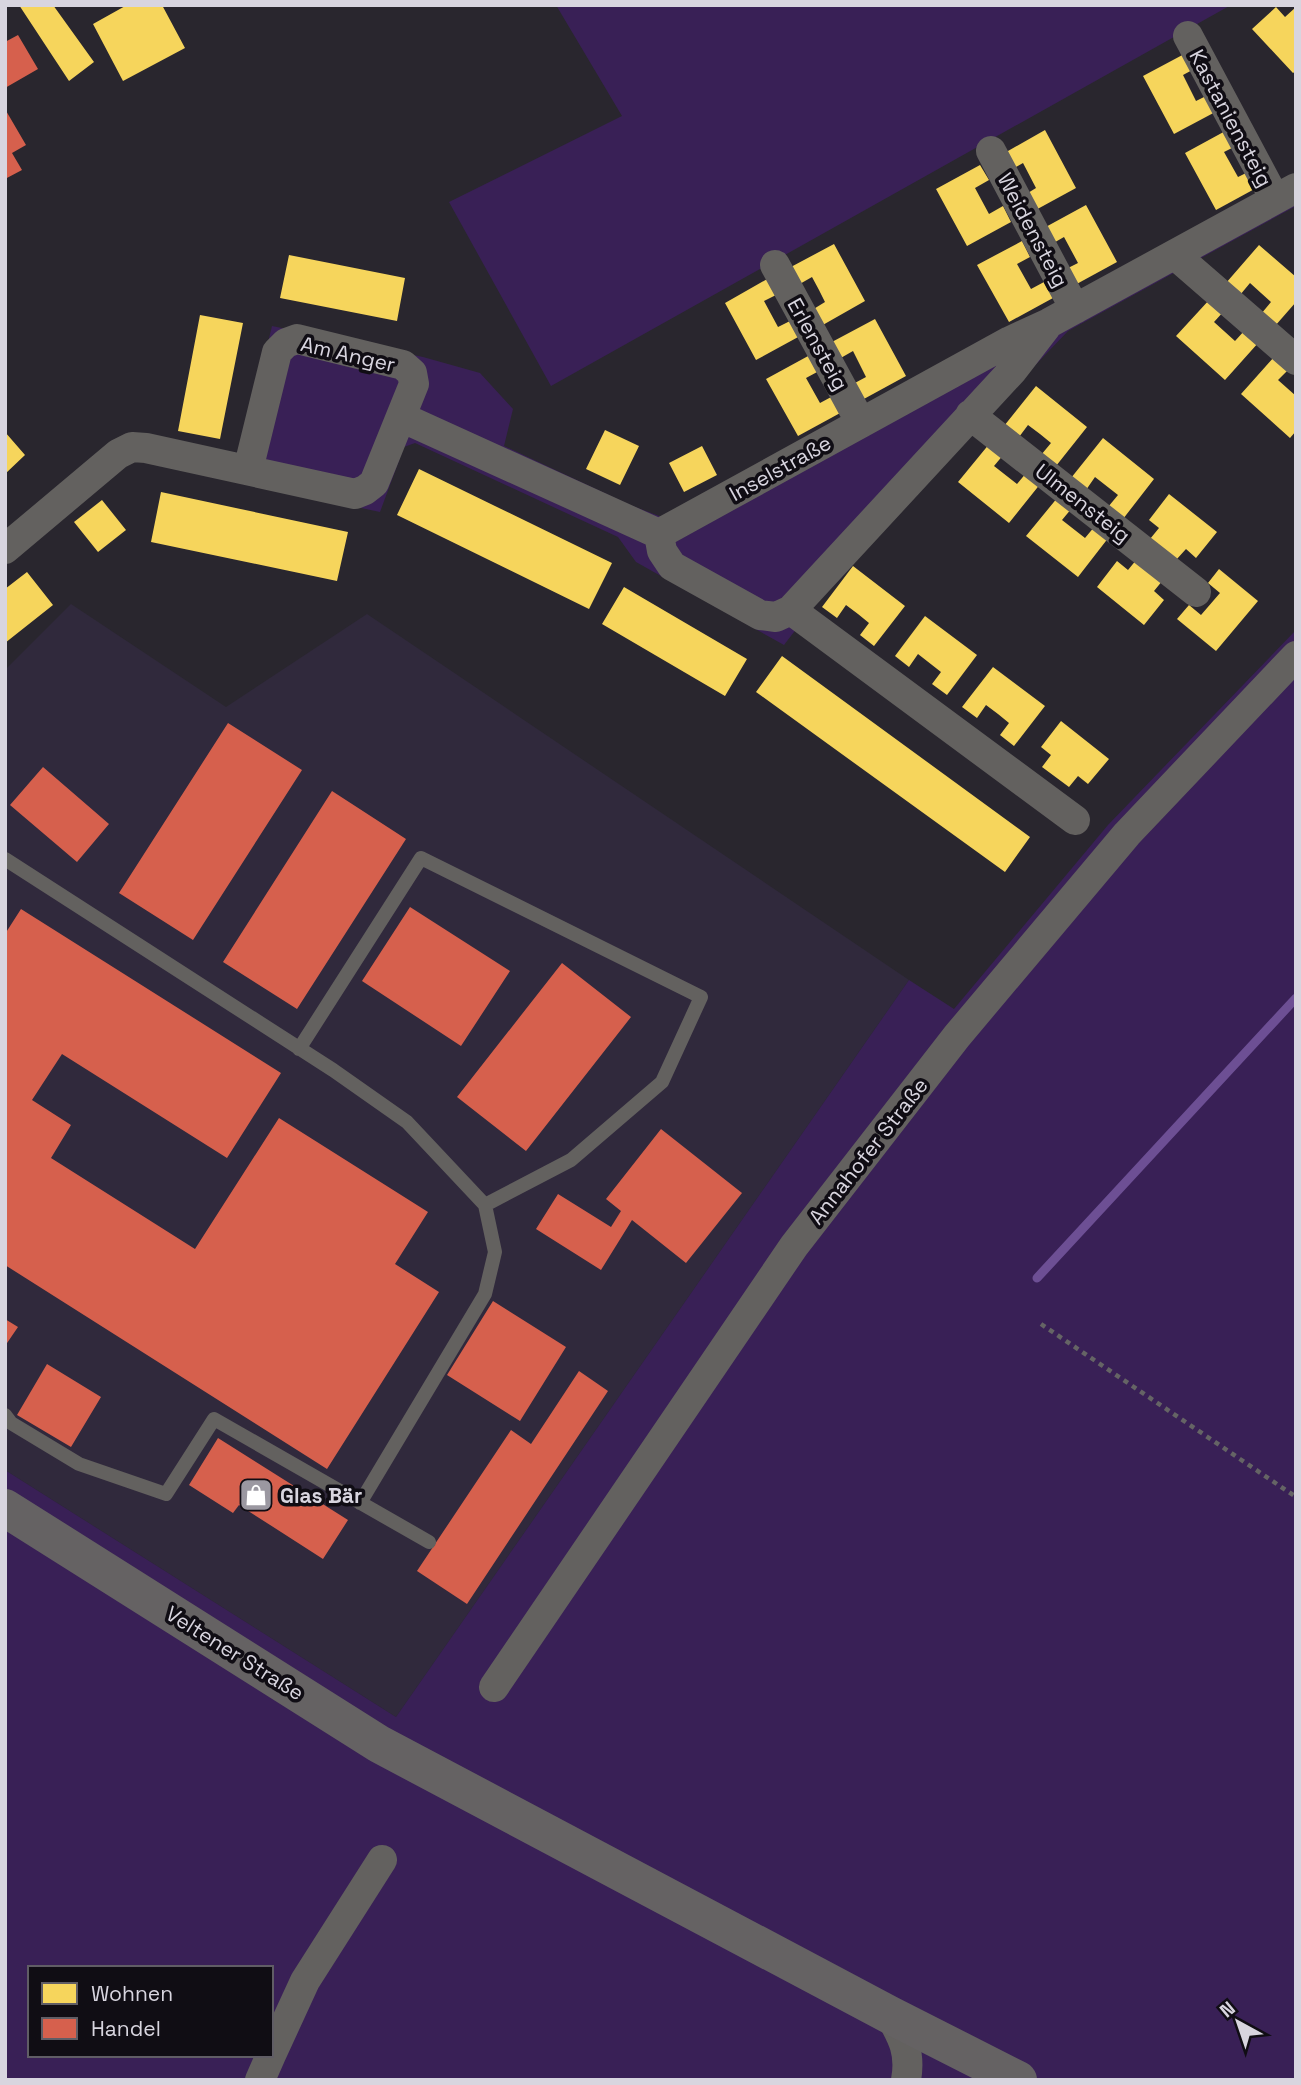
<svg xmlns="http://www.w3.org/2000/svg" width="1301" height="2085" font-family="'Space Grotesk',sans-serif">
<rect width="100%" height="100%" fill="#29262e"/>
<!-- built -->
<path fill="#30293c" d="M71,604l155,103 141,-93 542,366 -513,737 -391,-247v-800z"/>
<!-- green -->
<path fill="#392056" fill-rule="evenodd" d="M556,5h675l-680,381 -102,-184 173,-86z
M1296,175v31l-228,125 -219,229 -65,85 -148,-83 -18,-25 -203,-94 -11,4 -24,65 -146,-31 38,-155 151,31 57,16 33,36 -9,37 126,59 37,14z
M1296,630v1450h-1291v-610l391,247 513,-737 45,29 154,-184zM30,1968h241v87h-241z"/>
<!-- homes -->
<path fill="#f6d55c" d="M19,5h34l41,57 -25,19z
M127,5h35l23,43 -62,33 -30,-57z
M1276,7l9,10 11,-10v64l-3,2 -41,-44z
M1188,52l8,16 -13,7 13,26 14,-7 9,16 -45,24 -31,-58z
M1229,129l9,16 -14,7 14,25 14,-7 8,16 -44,24 -31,-57z
M1045,130l31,58 -44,24 -9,-16 13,-8 -13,-25 -14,8 -8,-16z
M980,165l9,15 -14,8 14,26 14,-8 8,16 -44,24 -31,-57z
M1086,205l31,57 -44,24 -9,-16 14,-7 -14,-26 -14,8 -8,-16z
M1022,241l8,16 -13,7 14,25 13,-7 9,16 -44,24 -32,-57z
M834,244l31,57 -44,25 -9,-16 13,-8 -6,-12 -7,-13 -14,8 -9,-17z
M1259,245l37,32v25l-21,24 -14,-12 10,-12 -10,-9 -11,-10 -10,12 -14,-12z
M289,255l116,23 -8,43 -117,-23z
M769,278l9,16 -14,7 14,26 14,-7 8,16 -44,24 -31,-57z
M1210,299l14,12 -10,11 21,19 10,-11 14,12 -34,38 -49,-44z
M200,315l43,8 -23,116 -42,-8z
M875,319l31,57 -44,24 -9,-16 13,-7 -13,-26 -14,8 -9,-16z
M810,355l9,16 -13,7 14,25 13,-7 9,16 -44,24 -32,-57z
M1275,356l14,13 -11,11 18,16v35l-6,7 -49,-44z
M1036,386l51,41 -31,39 -15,-11 10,-12 -11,-9 -12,-9 -9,12 -15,-11z
M605,430l34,16 -19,39 -34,-16z
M5,432l20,23 -20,19z
M1103,438l51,41 -31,40 -15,-12 10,-12 -23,-18 -9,13 -15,-12z
M990,443l14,11 -10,12 23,18 10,-12 14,11 -32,40 -51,-41z
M702,446l15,29 -33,17 -15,-29z
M419,469l193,94 -23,46 -192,-94z
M161,492l187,40 -11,49 -186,-39z
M1169,494l48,38 -21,26 -10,-9 -10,11 -26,-21 9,-11 -10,-8z
M1058,497l14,11 -10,12 23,18 10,-12 14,11 -31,40 -52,-41z
M102,500l24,30 -28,22 -24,-30z
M1137,559l26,21 -9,11 10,9 -20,25 -47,-38 20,-26 11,9z
M853,566l52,40 -31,40 -14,-11 9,-12 -11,-9 -12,-9 -9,13 -15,-11z
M1219,569l39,32 -42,50 -39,-32 12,-14 12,10 19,-22 -12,-10z
M27,572l26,33 -48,38v-54z
M624,587l123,72 -22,37 -123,-72z
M925,616l52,39 -30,40 -15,-11 9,-12 -23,-18 -9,13 -14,-11z
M782,656l248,181 -25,35 -249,-180z
M993,667l52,39 -31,40 -14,-11 9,-12 -11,-9 -12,-9 -9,13 -15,-11z
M1061,721l48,38 -21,25 -10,-8 -9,11 -27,-20 9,-12 -10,-8z"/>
<!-- shops -->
<path fill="#d6604d" d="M18,35l20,34 -33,19v-46z
M5,109l21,36 -14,8 10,17 -17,9z
M228,723l74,47 -109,170 -74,-47z
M43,767l66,57 -32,38 -67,-57z
M332,791l74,48 -109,170 -74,-47z
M410,907l100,64 -49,75 -99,-65z
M21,909l260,164 -54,85 -165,-104 -30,46 39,25 -20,33 144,91 84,-131 149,94 -33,52 44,28 -112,177 -322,-204v-331z
M562,963l69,54 -105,134 -69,-54z
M661,1129l81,64 -56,70 -54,-43 -31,50 -65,-41 22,-35 53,33 10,-16 -15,-12z
M493,1301l73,46 -46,74 -73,-46z
M5,1319l13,8 -13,19z
M47,1364l54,33 -30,50 -54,-32z
M579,1371l29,20 -141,213 -50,-33 94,-141 20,14z
M218,1438l130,82 -25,39 -84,-54 -6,8 -44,-28z"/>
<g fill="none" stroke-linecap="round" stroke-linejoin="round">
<!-- stream -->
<path stroke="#6d4f94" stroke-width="9" d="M1037,1278l259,-280"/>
<!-- path -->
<path stroke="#656465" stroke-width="4.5" stroke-dasharray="5 5" stroke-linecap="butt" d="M1041,1324l255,173"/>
<!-- service -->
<path stroke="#63615f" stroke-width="14" d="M5,859l328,211 74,52 78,83 10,47 -10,42 -125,209
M299,1049l122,-191 280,139 -39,85 -91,78 -86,45
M5,1415l6,8 68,41 87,30 48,-75 215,123"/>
<!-- minor -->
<path stroke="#63615f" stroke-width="30" d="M1188,36l87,163
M991,151l84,158
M1175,255l121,105
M775,265l86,158
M970,415l226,177
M401,417l258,117
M659,534l351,-193 39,-18 247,-135
M659,534l3,17 10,15 88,49 16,2 15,-7 284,210
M5,549l113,-95 14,-7 14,1 209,46 10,-4 9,-7 40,-99 -2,-11 -9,-8 -106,-26 -11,4 -9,9 -29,118
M791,610l221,-239 34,-44
M494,1687l300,-441 163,-210 170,-202 169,-178
M890,2015c13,23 21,38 16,65
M271,2055l34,-74 77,-121
M260,2080l11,-25"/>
<!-- secondary -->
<path stroke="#656263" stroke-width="38" d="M5,1508l374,236 511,271 128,65"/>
</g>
<!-- icons -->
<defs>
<symbol id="shop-square" viewBox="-11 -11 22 22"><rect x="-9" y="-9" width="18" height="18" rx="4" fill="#9b98a1" stroke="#100d14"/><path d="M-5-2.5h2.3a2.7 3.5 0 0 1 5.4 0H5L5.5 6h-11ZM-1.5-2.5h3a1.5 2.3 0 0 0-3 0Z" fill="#fff"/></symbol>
</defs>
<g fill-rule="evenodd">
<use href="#shop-square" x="237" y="1476" width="38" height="38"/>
</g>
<g text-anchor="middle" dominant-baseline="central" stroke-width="7" stroke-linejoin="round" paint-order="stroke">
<!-- street labels -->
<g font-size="21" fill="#d8d5df" stroke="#100d14">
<text transform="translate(1231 118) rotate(62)">Kastaniensteig</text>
<text transform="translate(1033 230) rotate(62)">Weidensteig</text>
<text transform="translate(818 344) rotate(61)">Erlensteig</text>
<text transform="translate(348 354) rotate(13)">Am Anger</text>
<text transform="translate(780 468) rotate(-29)">Inselstraße</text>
<text transform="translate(1083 503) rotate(38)">Ulmensteig</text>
<text transform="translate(868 1151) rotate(-52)">Annahofer Straße</text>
<text transform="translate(235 1653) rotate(32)">Veltener Straße</text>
</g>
<!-- poi labels -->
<g font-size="21" font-weight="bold" fill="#d8d5df" stroke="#100d14" text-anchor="start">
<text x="280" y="1495">Glas Bär</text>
</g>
</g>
<!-- border -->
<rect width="1301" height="2085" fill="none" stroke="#d8d5df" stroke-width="14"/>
<!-- legend -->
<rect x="28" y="1966" width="245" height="91" fill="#100d14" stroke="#605d65" stroke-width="2"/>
<rect x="42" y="1983" width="35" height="21" fill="#f6d55c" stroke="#605d65" stroke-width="2"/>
<text x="91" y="2001" font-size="21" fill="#d8d5df">Wohnen</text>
<rect x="42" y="2018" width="35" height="21" fill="#d6604d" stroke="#605d65" stroke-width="2"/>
<text x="91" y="2036" font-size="21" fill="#d8d5df">Handel</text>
<!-- north arrow -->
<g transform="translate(1238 2022) rotate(320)" stroke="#100d14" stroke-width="5" paint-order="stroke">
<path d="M0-5L12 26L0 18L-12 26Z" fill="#d8d5df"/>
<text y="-10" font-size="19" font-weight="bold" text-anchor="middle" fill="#d8d5df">N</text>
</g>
</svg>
